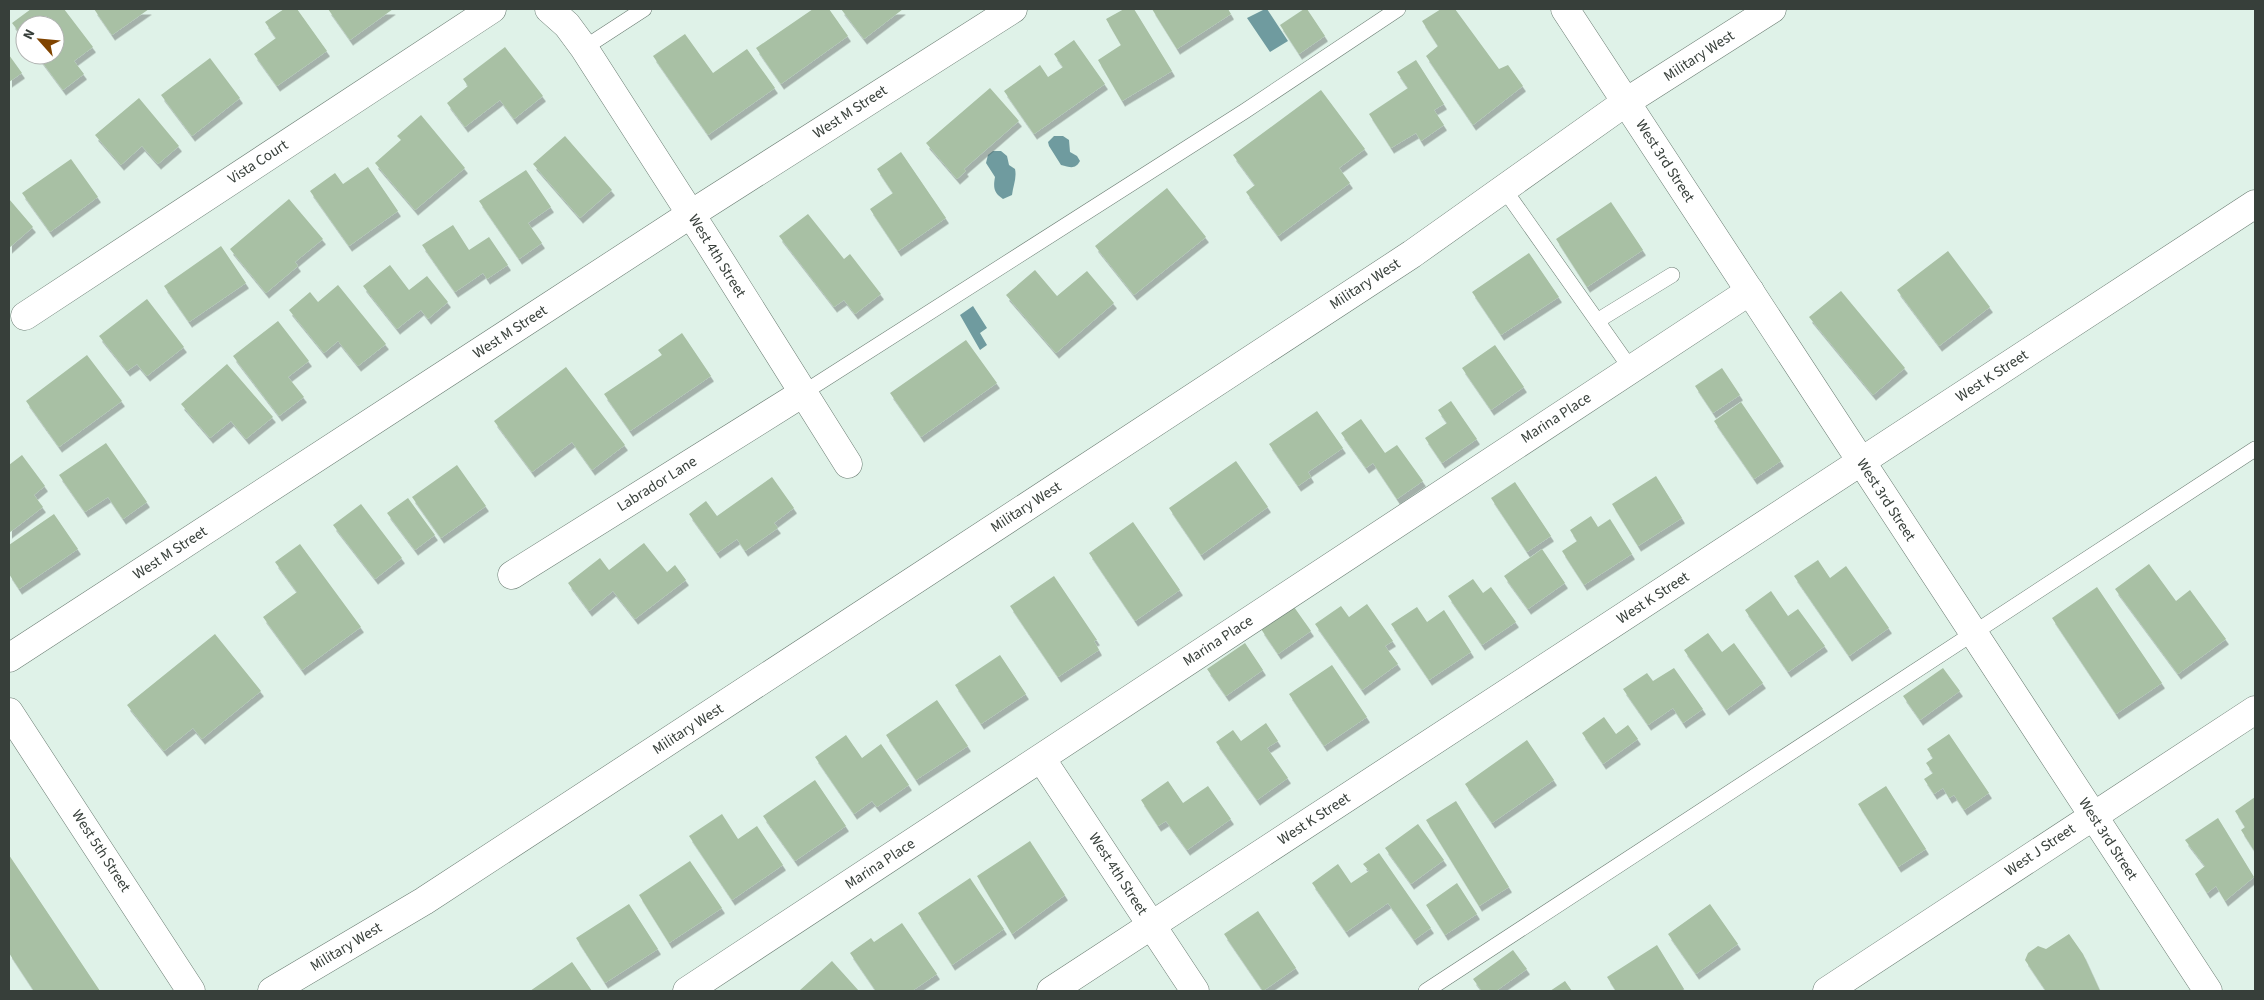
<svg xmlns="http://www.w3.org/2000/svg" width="2264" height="1000" font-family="'Source Sans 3',sans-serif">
<defs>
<filter id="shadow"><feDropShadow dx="3" dy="5.5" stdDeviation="0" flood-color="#0004"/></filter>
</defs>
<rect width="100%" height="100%" fill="#dff2e8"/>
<!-- water -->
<path fill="#6f9b9f" d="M1265,9h2l21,32 -18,11 -23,-34z
M1054,136h9l6,4 1,12 7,4 3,5c-5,9 -10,6 -19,4l-12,-19 -1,-4z
M993,151h8l6,5 2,9 6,4c2,9 -2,17 -3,26l-9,4c-9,-6 -10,-11 -8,-22l-9,-14 2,-8z
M973,306l14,22 -7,5 7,12 -7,5 -20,-35z"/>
<!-- building -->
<path fill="#a8c0a4" filter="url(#shadow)" d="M31,9h33l29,38 -19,14 10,13 -21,16 -26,-35h18v-30h-30v15l-13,-17z
M94,9h55l-37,26z
M284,9h13l30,42 -50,35 -23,-32 22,-16 -11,-16z
M328,9h65l-43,31z
M813,9h16l19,27 -67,48 -25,-36z
M841,9h62l-39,30z
M1124,9h10l38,62 -50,30 -24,-41 23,-15 -15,-26z
M1152,9h76l3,5 -54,35z
M1304,9h3l18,27 -26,18 -19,-29z
M1441,9h14l44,60 9,-4 15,21 -50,39 -47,-69 12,-10 -16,-25z
M685,34l28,39 34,-24 28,39 -67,47 -55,-79z
M1074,40l31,44 -71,50 -30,-43 36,-26 8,12 15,-10 -9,-13z
M505,47l38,49 -29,23 -14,-19 -35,27 -18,-24 21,-17 -5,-7z
M9,55l13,18 -13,9z
M210,58l30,40 -48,38 -31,-41z
M1416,60l28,44 -10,6 10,15 -23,16 -5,-8 -25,15 -22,-34 39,-26 -11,-16z
M990,88l29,33 -55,48 2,2 -9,8 -31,-36z
M1321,90l44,59 -26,19 11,15 -72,53 -32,-44 9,-7 -22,-30z
M139,98l40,48 -21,18 -16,-18 -21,19 -26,-30z
M421,115l44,53 -50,42 -40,-47 26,-23 -4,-4z
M565,136l47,54 -32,28 -47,-54z
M901,152l45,66 -48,33 -28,-42 23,-16 -16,-24z
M71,159l27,38 -48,35 -28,-39z
M368,167l30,44 -49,35 -39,-55 25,-18 8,11z
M526,170l25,37 -23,16 14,20 -23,16 -40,-58z
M1167,188l39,49 -72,58 -39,-49z
M9,199l24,28 -24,21z
M289,199l34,40 -28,23 3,4 -32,27 -36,-44z
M1611,202l32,48 -56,37 -31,-48z
M808,214l36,45 6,-5 31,40 -26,20 -11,-14 -10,7 -55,-71z
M453,225l16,25 20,-13 19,28 -21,14 -4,-6 -28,19 -33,-47z
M221,246l25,37 -57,39 -25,-36z
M1948,251l42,56 -51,39 -42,-56z
M1529,253l30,44 -58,38 -29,-43z
M390,265l19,25 18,-14 21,26 -20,17 -7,-9 -24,19 -34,-43z
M1035,270l22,26 30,-25 27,32 -58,50 -50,-58z
M338,285l48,59 -28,22 -20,-25 -14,12 -35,-43 21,-18 8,10z
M1841,291l64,77 -32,27 -64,-78z
M147,299l37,48 -37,29 -10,-12 -10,7 -28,-35z
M278,321l31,40 -21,16 16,20 -25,19 -46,-60z
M682,333l29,43 -81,55 -26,-37 58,-39 -4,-5z
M966,340l31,43 -76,54 -31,-44z
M1495,345l29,42 -33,23 -29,-42z
M87,355l35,46 -63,46 -33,-46z
M227,364l46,53 -27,22 -15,-18 -21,17 -29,-34z
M566,367l59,78 -33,25 -20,-28 -40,30 -38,-51z
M1722,368l18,27 -27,18 -18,-27z
M1451,401l26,38 -35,24 -17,-25 22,-15 -9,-13z
M1741,402l40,59 -27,18 -40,-58z
M1317,411l26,37 -35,24 3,5 -13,9 -29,-42z
M1361,419l24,34 12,-8 26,36 -26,18 -24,-36 -7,5 -25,-35z
M106,443l41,59 -24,17 -15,-22 -23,15 -26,-37z
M22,455l23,31 -11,9 9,12 -34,26v-68z
M1236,461l32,46 -67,48 -32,-47z
M457,465l29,41 -45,32 -29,-41z
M1656,476l26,42 -44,28 -26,-42z
M772,477l22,31 -20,15 4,5 -33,23 -8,-12 -20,14 -28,-39 17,-13 11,15z
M1515,482l36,54 -24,16 -36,-54z
M408,498l27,37 -20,15 -28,-37z
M361,504l41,54 -27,21 -42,-54z
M54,514l24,35 -59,40 -10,-15v-29z
M1591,516l7,11 12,-8 22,35 -48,31 -22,-34 15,-10 -7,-11z
M1133,522l47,68 -45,31 -46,-68z
M644,543l23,29 8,-7 11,15 -51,39 -22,-28 -24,20 -21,-28 32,-25 9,12z
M300,544l61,83 -59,43 -39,-53 34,-25 -22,-30z
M1542,549l23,34 -37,26 -24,-33z
M1818,560l12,18 16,-12 43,62 -40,28 -55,-80z
M2149,564l27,37 14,-11 36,49 -48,35 -63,-85z
M1054,576l43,64 -3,1 5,9 -41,27 -48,-71z
M1473,579l10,14 8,-6 25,35 -34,23 -34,-49z
M2097,587l65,96 -46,31 -64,-96z
M1771,591l17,25 10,-7 27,37 -37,26 -43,-62z
M1367,604l26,37 -8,5 13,18 -36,26 -47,-66 26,-18 8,11z
M1294,607l17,24 -33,23 -17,-25z
M1417,607l10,15 17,-12 27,42 -42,28 -38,-56z
M1708,633l14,19 12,-9 29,40 -37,27 -42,-60z
M215,634l46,57 -59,48 -9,-11 -29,23 -37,-46z
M1245,643l18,27 -37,26 -19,-27z
M1000,655l26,39 -45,30 -26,-39z
M1332,665l35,52 -43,29 -35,-52z
M1674,668l29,41 -20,14 -10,-15 -25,17 -25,-36 24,-16 6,8z
M1943,668l17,23 -40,29 -17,-24z
M937,700l31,46 -52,34 -30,-45z
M1604,717l12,17 12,-9 10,14 -35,25 -21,-31z
M1266,723l12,18 -11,7 21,30 -31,22 -41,-58 17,-12 8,11z
M1949,734l40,59 -25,17 -10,-15 -5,3 -6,-10 -9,6 -10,-15 9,-6 -7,-10 7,-5 -6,-9z
M846,735l16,23 19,-14 28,41 -32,22 -5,-6 -18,13 -39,-57z
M1527,740l27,40 -62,43 -27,-39z
M815,780l31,46 -51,35 -32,-45z
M1168,781l15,22 25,-17 23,33 -44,31 -21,-29 -8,5 -17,-26z
M1886,786l40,63 -28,18 -40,-63z
M2255,797v55l-14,-22 4,-3 -10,-16z
M1456,801l53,86 -30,19 -53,-86z
M722,814l16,25 19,-13 26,39 -51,35 -43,-64z
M2218,818l36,59 -29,24 -9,-15 -9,7 -12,-19 10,-8 -20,-26z
M1418,824l26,36 -33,24 -26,-36z
M1030,841l35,54 -53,39 -35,-58z
M1379,853l52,75 -17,12 -26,-37 -42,29 -34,-49 26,-19 13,19 18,-12 -6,-7z
M9,855l91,136h-66l-25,-38z
M690,861l32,47 -53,35 -30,-48z
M970,878l34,51 -52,36 -34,-52z
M1457,883l20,31 -32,21 -19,-30z
M629,904l29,45 -53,34 -29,-45z
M1710,904l28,40 -42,30 -28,-40z
M1258,911l38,57 -33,23 -39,-57z
M902,923l35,51 -25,17h-36l-26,-38 21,-15 3,4z
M2069,934l14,20 17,37h-54l-21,-31 3,-7 10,-7 8,3z
M1657,945l27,44 -3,2h-65l-9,-14z
M1513,950l14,19 -31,22h-14l-9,-12z
M832,961l27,30h-60z
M572,962l20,29h-62z
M1565,981l7,10h-22z"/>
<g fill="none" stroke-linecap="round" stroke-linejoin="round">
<defs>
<path id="service" d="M584,48l60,-39
M1504,189l127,180
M1597,321l75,-46
M803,393l442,-282 153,-102
M1426,991l829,-542"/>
<path id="minor" d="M549,9l18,16 17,23 124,193 140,223
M25,316l467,-307
M512,575l291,-182
M9,658l682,-444 322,-205
M1041,758l154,233
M687,991l1063,-700
M1051,991l1204,-787"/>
<path id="tertiary" d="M1565,9l643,982
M9,712l182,279
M1827,991l428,-281"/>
<path id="secondary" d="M272,991l152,-90 506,-331 482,-316 214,-152 146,-93"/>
</defs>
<!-- service casing -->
<use href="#service" stroke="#6a7c72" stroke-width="16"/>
<!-- minor casing -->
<use href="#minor" stroke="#6a7c72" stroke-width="29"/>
<!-- tertiary casing -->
<use href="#tertiary" stroke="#6a7c72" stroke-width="29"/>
<!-- secondary casing -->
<use href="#secondary" stroke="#6a7c72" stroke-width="29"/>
<!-- service -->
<use href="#service" stroke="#fff" stroke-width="15"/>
<!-- minor -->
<use href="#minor" stroke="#fff" stroke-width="28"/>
<!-- tertiary -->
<use href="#tertiary" stroke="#fff" stroke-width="28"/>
<!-- secondary -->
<use href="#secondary" stroke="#fff" stroke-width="28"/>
</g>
<g text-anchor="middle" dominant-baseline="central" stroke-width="4" stroke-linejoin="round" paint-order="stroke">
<!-- street labels -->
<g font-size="15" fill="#373f3a" stroke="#fff">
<text transform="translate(1699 56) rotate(-33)">Military West</text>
<text transform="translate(850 112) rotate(-33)">West M Street</text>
<text transform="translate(1665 161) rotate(57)">West 3rd Street</text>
<text transform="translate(258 162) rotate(-33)">Vista Court</text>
<text transform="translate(717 256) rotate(58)">West 4th Street</text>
<text transform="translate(1365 284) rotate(-33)">Military West</text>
<text transform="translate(510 332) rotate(-33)">West M Street</text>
<text transform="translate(1992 376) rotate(-33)">West K Street</text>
<text transform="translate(1556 418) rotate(-33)">Marina Place</text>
<text transform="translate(657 484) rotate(-32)">Labrador Lane</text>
<text transform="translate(1886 500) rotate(57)">West 3rd Street</text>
<text transform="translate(1026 507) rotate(-33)">Military West</text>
<text transform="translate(170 553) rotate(-33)">West M Street</text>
<text transform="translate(1653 598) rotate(-33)">West K Street</text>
<text transform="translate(1218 641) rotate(-33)">Marina Place</text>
<text transform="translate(688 729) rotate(-33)">Military West</text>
<text transform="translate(1314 819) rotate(-33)">West K Street</text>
<text transform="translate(2108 839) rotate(57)">West 3rd Street</text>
<text transform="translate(2040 850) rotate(-34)">West J Street</text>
<text transform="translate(101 851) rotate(57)">West 5th Street</text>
<text transform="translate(880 864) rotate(-33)">Marina Place</text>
<text transform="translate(1118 874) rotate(57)">West 4th Street</text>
<text transform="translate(346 947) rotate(-31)">Military West</text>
</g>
</g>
<!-- border -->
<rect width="2264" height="1000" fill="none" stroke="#373f3a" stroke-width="20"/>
<!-- north arrow -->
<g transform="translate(40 40) rotate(297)"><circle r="24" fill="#ffffff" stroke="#afb2b0"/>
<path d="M0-4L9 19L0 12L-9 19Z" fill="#804400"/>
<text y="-8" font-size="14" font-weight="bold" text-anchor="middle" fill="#373f3a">N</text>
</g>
</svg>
